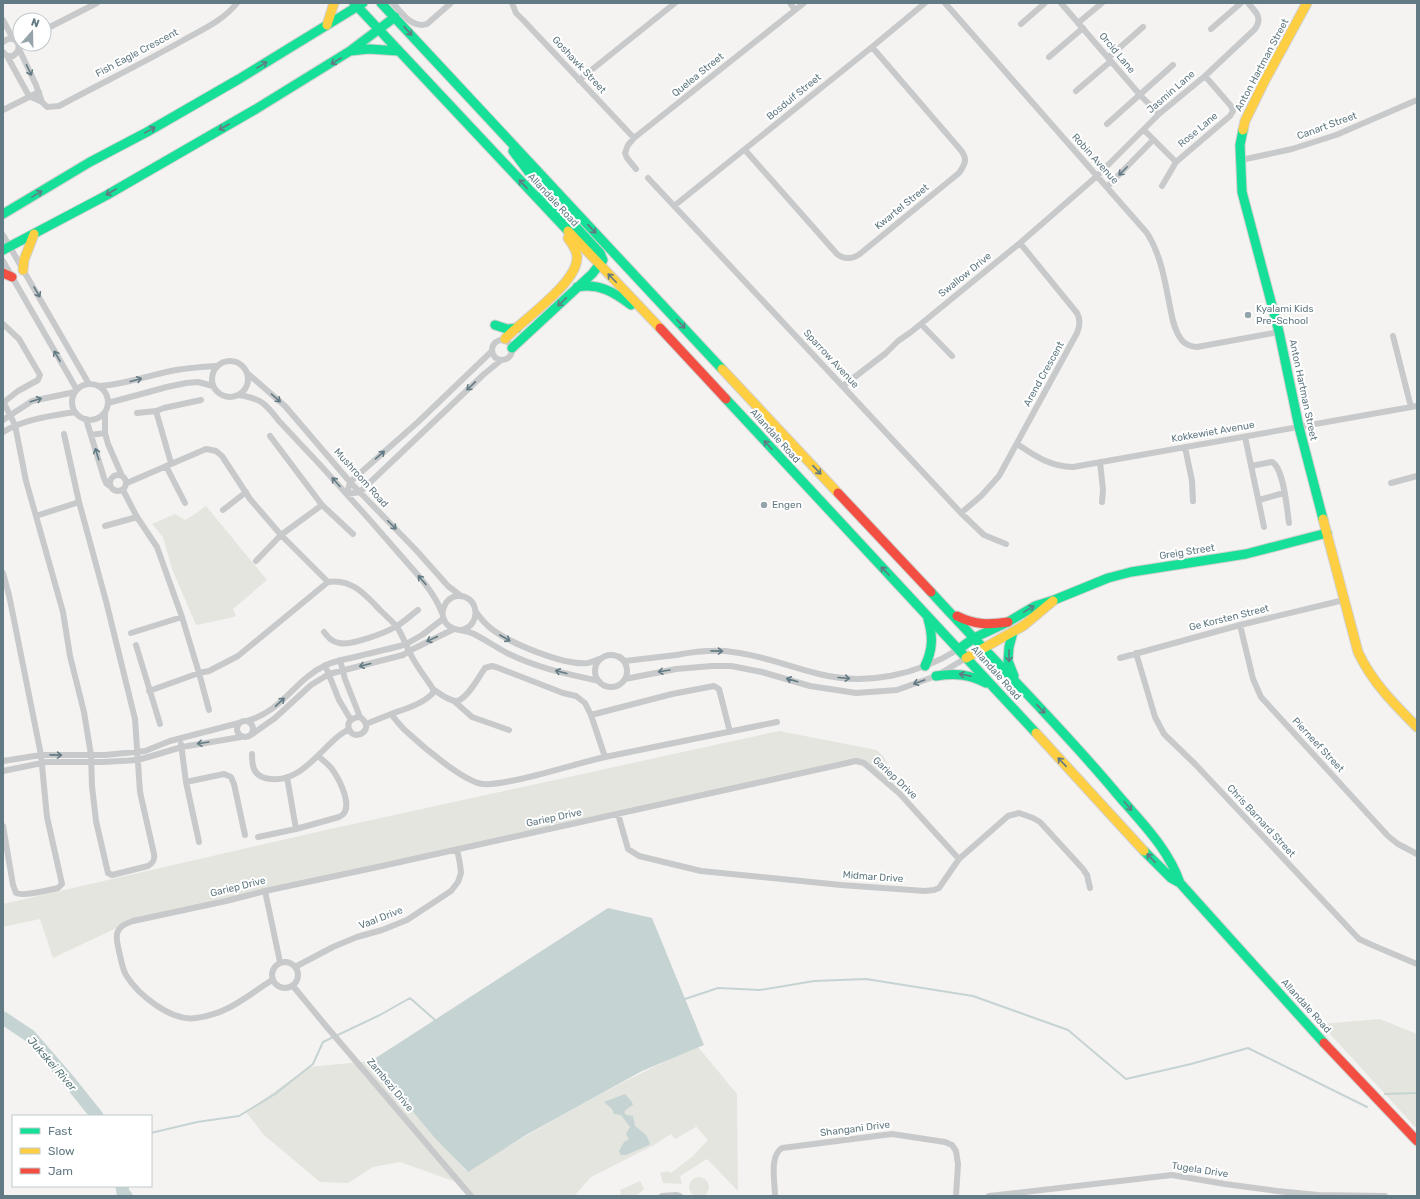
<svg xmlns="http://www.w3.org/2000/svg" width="1420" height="1199" font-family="Rubik,sans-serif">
<rect width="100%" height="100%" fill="#f4f3f1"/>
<!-- green -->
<path fill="#e3e5de" d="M206,506l61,74 -34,29 3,7 -6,2 -34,7 -24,-56 -9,-32 -11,-13 23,-10 10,6 10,-6z
M779,731l98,19 7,7 16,37 -44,-33 -731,163 -72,34 -13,-39 -37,8v-23l327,-75z
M1380,1019l37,15v95l-96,-105z
M698,1047l39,47 1,97 -31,-32 -27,17 2,8 -19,-1 -3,-10 8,-2 3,2 22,-17 15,-16 -13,-15 1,2 -21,12 -4,-5 -17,11 -63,32 -17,19h-103l-12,-13 -59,-21 -27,5 -25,16 -28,-1 -56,-47 -18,-23 63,-45 62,-6 48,57 47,53c76,-44 151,-90 232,-124z
M689 1187a10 10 0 1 1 20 0a10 10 0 1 1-20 0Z
M640,1181l4,8 -8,7h-17l2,-2 -1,-4z"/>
<!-- water -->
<path fill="#c6d3d3" d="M608,908l44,10 52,127 -62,26 -116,64 -58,37 -34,-35 -63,-76z
M625,1094l7,8 1,3 -5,3 -4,4 2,3 7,1 2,10 11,9 4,8 -1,2 -23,10h-5l-2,-4 5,-9 5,-3 -3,-5 4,-7 -9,-12 -7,-1 -2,-5 -8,-7z"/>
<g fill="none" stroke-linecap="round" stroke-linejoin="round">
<!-- stream -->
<path stroke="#c6d3d3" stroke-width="2" d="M682,1000l36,-12 42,2 54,-9 52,-2 107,17 95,34 58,49 65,-15 57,-16 119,59
M1385,1094l32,-1
M151,1133l46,-11 42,-6 36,-22 38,-30 10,-22 57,-27 30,-17 25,22"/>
<!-- river -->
<path stroke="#c6d3d3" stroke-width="13" d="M3,1018l27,18 39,45 28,35
M122,1186l1,7 3,3"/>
<defs>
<path id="fast" d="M354,3l214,228
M381,3l341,366
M350,51l19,-2 30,2
M1243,130l-3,15 2,47 37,140 20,95 24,92
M3,214l87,-52 57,-30 92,-53 124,-76
M3,250l104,-55 149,-86 94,-58 45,-34
M577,287c22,-4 37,5 54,18
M495,325l12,4 10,-1
M512,348l80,-74 11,-14 -3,-7 -57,-62 -30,-40
M726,399l310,334
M931,592c62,68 128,132 187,203 23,27 50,53 62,88
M1013,632l-4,15 -1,14 6,15
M959,649l15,-11 34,-16 27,-16 19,-6 54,-22 23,-6 115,-18 81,-21
M925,666c8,-17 8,-30 3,-47
M936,676c19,-3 33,-2 50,7
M1144,851l27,27 9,5 144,160"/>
<path id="slow" d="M327,25l7,-22
M1243,130l2,-9 19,-39 43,-79
M568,231l92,97
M23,270l1,-10 10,-26
M505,339c17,-19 73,-56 72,-82 0,-7 -5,-13 -9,-19
M722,369l116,124
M1323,519l35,133c14,30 36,52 59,75
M966,658l57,-32 30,-25
M1036,733l108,118"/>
<path id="jam" d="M3,273l9,4
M660,328l66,71
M838,493l93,99
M957,616c18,9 32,9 51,6
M1324,1043l93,98"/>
</defs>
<!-- fast casing -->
<use href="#fast" stroke="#d0d1d1" stroke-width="11"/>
<!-- slow casing -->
<use href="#slow" stroke="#d0d1d1" stroke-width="11"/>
<!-- jam casing -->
<use href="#jam" stroke="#d0d1d1" stroke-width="11"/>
<!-- street -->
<path stroke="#c8c9ca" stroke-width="6" d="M393,3c9,10 19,26 34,21l24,-21
M512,3l4,10 8,8 110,117
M790,3l5,7
M945,3l202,230c14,22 18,48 23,74 2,10 4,23 11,32 3,5 10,8 16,8l82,-15
M1061,3l79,92 19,19
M3,20l8,15 5,5
M1078,23l24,-20
M1021,24l24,-21
M1211,29l30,-26
M44,30l53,-27
M3,42c11,-10 23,5 10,14h-6l-4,-4
M19,49l17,36 6,17
M7,56l22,40
M1049,57l34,-29
M1108,58l35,-31
M579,80l96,-77
M1076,91l35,-30
M29,96l13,6 5,5 12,-1c41,-22 82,-42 123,-65 19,-11 41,-20 55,-38
M3,110l36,-18
M1107,124l66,-59
M1144,130l32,32
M745,150l92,104c7,6 17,5 24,-1l98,-80c7,-10 9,-15 0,-25l-87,-101
M1241,160l51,-11 44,-14 81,-35
M636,169l-9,-11 -2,-5 3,-8 6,-7 170,-135
M648,178l313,335 23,22 22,9
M1162,186l14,-24 54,-46 3,-5 -2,-5 -26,-30
M1107,187l46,-47
M674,206l198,-159 53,-44
M3,235l86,149
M3,261l74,129
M3,324l16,15 21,36 -2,5 -20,11 -14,11
M921,324l31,32
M1393,336l18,71
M492 350a10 10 0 1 1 20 0a10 10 0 1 1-20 0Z
M492,351l-74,71 -68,60 -3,12 13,-2 123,-117 17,-14
M212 379a18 18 0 1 1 36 0a18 18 0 1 1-36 0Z
M247,373l38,33 65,76 66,68 32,36 13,10
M72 402a18 18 0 1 1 36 0a18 18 0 1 1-36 0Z
M98,386c25,-1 48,-10 73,-15 15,-3 31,-4 46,-5
M843,386l43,-33 12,-12 13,-9 109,-89 77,-67 62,-62 46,-38 50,-47c8,-11 1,-17 -7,-26
M238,395c23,3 28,9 41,26 40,42 79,85 117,129 17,20 37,39 46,63
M3,401l12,24 11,56 10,35 43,-14
M108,403l59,-16 19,-4 12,-1 15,4
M105,412v21l3,11 14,32
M137,413l19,-2
M86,419l18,59 2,5 4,3
M3,420l29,-19 43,-9
M3,432c22,-13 47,-16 72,-20
M91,435l14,-2
M270,436l52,69 31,29
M1245,437l19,90
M1017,444c18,12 34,23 56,23l344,-61
M1185,447l7,34 1,20
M1100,462l3,28 -1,12
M171,463l-15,-52 8,-3 37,-8
M166,466l19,37
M1251,466l21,-4c12,6 15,48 17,61
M110 483a8 8 0 1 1 16 0a8 8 0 1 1-16 0Z
M1391,483l26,-7
M123,490l14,27 20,30 25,70 17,56 10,-2 29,-15 90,-74 -47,-47 -31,-36 -28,-43 -6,-5 -10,-2 -79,34
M1259,500l25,-7
M223,510l23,-18
M961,513l20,-17 18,-20 78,-143c3,-7 4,-13 0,-20l-57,-70
M36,516l27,96 7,44 14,56 7,43 1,31 4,35 12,52 4,2 36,-9c5,-3 7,-6 6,-12l-14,-62 -5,-73 -29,-118 -27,-99 -15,-68
M105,526l32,-9
M256,561l25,-26 41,-30
M3,573l6,22 32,160 6,62 15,67 -4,4c-9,2 -35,9 -42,5l-3,-8 -10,-59
M328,582c23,-4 37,12 52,28 5,5 12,11 17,17 6,9 9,19 14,28 6,12 15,23 22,34v4c-10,11 -28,16 -42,21
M476,612c5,7 10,13 17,18 19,14 72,36 95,33 4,-1 8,-3 12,-4
M1240,625l13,54 8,18 127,139 10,8 19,10
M462,630c21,-6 16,-36 -5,-34 -6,1 -11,5 -13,11 -3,6 -1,15 5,19 6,5 17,4 25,8 12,6 23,14 35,20 28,14 59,20 90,27
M324,632c4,5 8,10 15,11 11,3 46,-10 56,-16 8,-4 16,-12 23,-17
M131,633l51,-16
M408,643l14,-8 21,-16
M136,645l24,79
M411,650l43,-21
M1136,653l19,64 9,17 32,31 163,174 13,6 45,19
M595 671a16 16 0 1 1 32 0a16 16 0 1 1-32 0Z
M620,657l5,4c17,-2 34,-4 51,-6 16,-3 32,-5 49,-4 32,3 63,15 94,23 48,12 98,1 140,-25
M1120,658l120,-33 104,-25
M340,660l5,19 15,38c17,12 -6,26 -11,12 -3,-8 5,-12 11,-12
M325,665l14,35 12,20
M625,679l51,-10 36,-3h19l31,6 48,14 46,7 41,-3 39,-14 30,-18
M433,689c6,4 14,11 22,12 11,1 24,-25 30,-33l7,-2 4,1 67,26 13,3 9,7 6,12 81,-21 42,-8 5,3 11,43
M149,691l50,-18 10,37
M454,701l18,16 37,13
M591,715l14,42 172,-35
M237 729a8 8 0 1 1 16 0a8 8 0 1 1-16 0Z
M247,721c36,-10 47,-41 79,-56 9,-4 19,-6 29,-8 15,-4 30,-7 45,-11
M366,724l25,-10c5,6 10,13 16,18 15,14 57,50 76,52 11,1 22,-2 33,-4 30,-6 59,-16 89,-23
M251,735l24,-17 36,-33 18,-11 74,-19
M181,744l5,38 13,60
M252,754c0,11 1,21 13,24 30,8 50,-21 69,-38 5,-5 10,-8 15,-11
M3,761l38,-6h64l40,-4 25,-10 69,-18
M3,771l44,-9h56l35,-2 44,-13 59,-10
M186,782l38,-8 7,3 3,7 11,51
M618,814l10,35 11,7 62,15 140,14 84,6 9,-1 5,-2 20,-29 49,-43 11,-3 14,5 7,4 43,47 4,6 3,13
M296,829l43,-12c17,-7 0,-38 -7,-48 -4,-5 -9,-9 -14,-13
M258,837l38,-8 -9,-52
M265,891l15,71
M272 975a13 13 0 1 1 26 0a13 13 0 1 1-26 0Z
M295,967l38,-20 24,-10 25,-7 25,-10 44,-29 7,-9 3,-9 -1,-9 -3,-15
M272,980c-25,16 -44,34 -76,38 -24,4 -58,-23 -70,-43 -4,-7 -5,-16 -7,-24 -4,-16 -5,-24 14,-30l93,-20 39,-10 108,-23 483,-107 8,2 36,31 59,65
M293,986l33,40 145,170
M662,1196l15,-1 3,1
M775,1196c0,-14 -6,-40 7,-48l110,-14 53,8 7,3 4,6 2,13 -2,32
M989,1196l183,-21 53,9 52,7 41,4 67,1"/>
<!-- fast -->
<use href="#fast" stroke="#16e098" stroke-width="9"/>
<!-- slow -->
<use href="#slow" stroke="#ffcf43" stroke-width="9"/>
<!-- jam -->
<use href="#jam" stroke="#f24e42" stroke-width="9"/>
<!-- street-bridge -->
<path stroke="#c8c9ca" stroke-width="6" d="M400,646l8,-3
M403,655l8,-5"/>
</g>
<!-- one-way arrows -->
<defs><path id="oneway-shaft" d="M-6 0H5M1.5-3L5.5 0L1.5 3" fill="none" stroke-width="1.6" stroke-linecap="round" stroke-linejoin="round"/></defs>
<g stroke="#627a83">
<use href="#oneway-shaft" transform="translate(408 31) rotate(47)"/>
<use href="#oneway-shaft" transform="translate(336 61) rotate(149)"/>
<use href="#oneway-shaft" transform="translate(262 65) rotate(-32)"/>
<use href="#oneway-shaft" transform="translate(29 70) rotate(64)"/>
<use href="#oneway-shaft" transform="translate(224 127) rotate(150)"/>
<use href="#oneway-shaft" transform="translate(150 130) rotate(-29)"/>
<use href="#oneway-shaft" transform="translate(1123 171) rotate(135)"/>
<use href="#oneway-shaft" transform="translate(523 184) rotate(-133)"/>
<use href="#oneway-shaft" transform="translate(111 192) rotate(150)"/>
<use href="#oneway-shaft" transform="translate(37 194) rotate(-31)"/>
<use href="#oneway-shaft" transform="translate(592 229) rotate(47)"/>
<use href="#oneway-shaft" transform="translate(612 278) rotate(-134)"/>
<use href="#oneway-shaft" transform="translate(37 292) rotate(60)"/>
<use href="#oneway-shaft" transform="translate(562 302) rotate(136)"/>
<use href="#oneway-shaft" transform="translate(681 324) rotate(47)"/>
<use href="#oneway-shaft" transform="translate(57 356) rotate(-120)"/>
<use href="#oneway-shaft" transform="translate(136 380) rotate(-15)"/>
<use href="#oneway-shaft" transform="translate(471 386) rotate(136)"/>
<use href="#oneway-shaft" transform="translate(276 398) rotate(41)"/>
<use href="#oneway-shaft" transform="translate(36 400) rotate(-17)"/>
<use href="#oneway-shaft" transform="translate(768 445) rotate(-132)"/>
<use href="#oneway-shaft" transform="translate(97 454) rotate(-107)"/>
<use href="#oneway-shaft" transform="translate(380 455) rotate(-41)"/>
<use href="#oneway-shaft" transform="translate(817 470) rotate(47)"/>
<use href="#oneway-shaft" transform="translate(336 482) rotate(-132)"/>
<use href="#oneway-shaft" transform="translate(392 525) rotate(45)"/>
<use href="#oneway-shaft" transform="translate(885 571) rotate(-134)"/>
<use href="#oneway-shaft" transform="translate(422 580) rotate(-130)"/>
<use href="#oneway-shaft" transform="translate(1029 609) rotate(-31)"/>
<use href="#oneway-shaft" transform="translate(505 638) rotate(30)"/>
<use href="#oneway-shaft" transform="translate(432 639) rotate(155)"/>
<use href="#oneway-shaft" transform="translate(717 651) rotate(1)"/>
<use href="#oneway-shaft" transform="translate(1009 656) rotate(90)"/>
<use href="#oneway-shaft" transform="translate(365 665) rotate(166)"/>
<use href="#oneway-shaft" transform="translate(664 671) rotate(171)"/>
<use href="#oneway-shaft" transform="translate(561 672) rotate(-165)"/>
<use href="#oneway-shaft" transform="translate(965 675) rotate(-169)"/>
<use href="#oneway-shaft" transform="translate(844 678) rotate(5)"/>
<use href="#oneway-shaft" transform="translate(792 680) rotate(-164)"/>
<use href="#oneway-shaft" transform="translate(919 682) rotate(160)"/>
<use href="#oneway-shaft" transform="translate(280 702) rotate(-43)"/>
<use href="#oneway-shaft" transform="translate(1041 709) rotate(47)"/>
<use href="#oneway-shaft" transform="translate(203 743) rotate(171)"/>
<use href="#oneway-shaft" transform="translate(56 755) rotate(1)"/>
<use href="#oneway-shaft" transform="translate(1062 762) rotate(-133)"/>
<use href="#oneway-shaft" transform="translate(1128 806) rotate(50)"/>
<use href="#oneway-shaft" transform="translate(1151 858) rotate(-133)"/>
</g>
<!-- markers -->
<g fill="#95a4aa" stroke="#fff" stroke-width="1.5">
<circle cx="1248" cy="315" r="4"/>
<circle cx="764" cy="505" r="4"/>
</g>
<g text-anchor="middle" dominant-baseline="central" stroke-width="4" stroke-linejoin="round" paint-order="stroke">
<!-- street labels -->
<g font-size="10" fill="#627a83" stroke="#fff">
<text transform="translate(137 53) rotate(-28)">Fish Eagle Crescent</text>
<text transform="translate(1117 53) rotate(50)">Orcid Lane</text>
<text transform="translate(579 65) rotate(47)">Goshawk Street</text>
<text transform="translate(1262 65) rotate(-62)">Anton Hartman Street</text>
<text transform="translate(698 75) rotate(-39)">Quelea Street</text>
<text transform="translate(1171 92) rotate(-41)">Jasmin Lane</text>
<text transform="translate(794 97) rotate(-39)">Bosduif Street</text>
<text transform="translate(1327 126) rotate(-20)">Canart Street</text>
<text transform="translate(1198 130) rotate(-40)">Rose Lane</text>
<text transform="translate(1095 159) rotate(48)">Robin Avenue</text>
<text transform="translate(553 200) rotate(47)">Allandale Road</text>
<text transform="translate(902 207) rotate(-39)">Kwartel Street</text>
<text transform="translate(965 275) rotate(-39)">Swallow Drive</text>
<text transform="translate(831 359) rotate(47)">Sparrow Avenue</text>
<text transform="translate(1044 374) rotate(-61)">Arend Crescent</text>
<text transform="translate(1303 390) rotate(78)">Anton Hartman Street</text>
<text transform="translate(1213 432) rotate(-10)">Kokkewiet Avenue</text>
<text transform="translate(775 436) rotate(48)">Allandale Road</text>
<text transform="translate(361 478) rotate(48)">Mushroom Road</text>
<text transform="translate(1187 552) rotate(-9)">Greig Street</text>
<text transform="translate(1229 618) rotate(-14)">Ge Korsten Street</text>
<text transform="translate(996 673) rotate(48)">Allandale Road</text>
<text transform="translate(1318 745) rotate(47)">Pierneef Street</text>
<text transform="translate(895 778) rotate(43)">Gariep Drive</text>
<text transform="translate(554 818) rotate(-12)">Gariep Drive</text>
<text transform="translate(1261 821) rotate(47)">Chris Barnard Street</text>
<text transform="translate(873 877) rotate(4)">Midmar Drive</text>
<text transform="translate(238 887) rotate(-14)">Gariep Drive</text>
<text transform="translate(381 918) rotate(-21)">Vaal Drive</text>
<text transform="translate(1306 1006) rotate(48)">Allandale Road</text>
<text transform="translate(390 1085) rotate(50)">Zambezi Drive</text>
<text transform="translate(855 1129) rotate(-7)">Shangani Drive</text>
<text transform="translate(1200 1170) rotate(9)">Tugela Drive</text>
</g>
<!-- poi labels -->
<g font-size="10" fill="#627a83" stroke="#fff" text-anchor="start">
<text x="1256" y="309">Kyalami Kids<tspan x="1256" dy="12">Pre-School</tspan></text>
<text x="772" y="505">Engen</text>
</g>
<!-- water labels -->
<g font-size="11" font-style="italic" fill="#59777a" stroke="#fff">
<text transform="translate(52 1064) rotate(49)">Jukskei River</text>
</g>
</g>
<!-- border -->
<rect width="1420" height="1199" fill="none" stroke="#627a83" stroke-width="8"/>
<!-- legend -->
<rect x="12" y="1115" width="140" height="72" fill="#ffffff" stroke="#c0cacd"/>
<rect x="20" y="1128" width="20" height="6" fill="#16e098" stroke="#c0cacd"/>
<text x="48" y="1135" font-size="12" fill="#627a83">Fast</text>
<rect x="20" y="1148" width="20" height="6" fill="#ffcf43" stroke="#c0cacd"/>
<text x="48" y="1155" font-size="12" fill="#627a83">Slow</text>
<rect x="20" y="1168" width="20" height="6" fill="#f24e42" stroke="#c0cacd"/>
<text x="48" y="1175" font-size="12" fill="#627a83">Jam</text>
<!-- north arrow -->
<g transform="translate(32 32) rotate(20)"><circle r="19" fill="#ffffff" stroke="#c0cacd"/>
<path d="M0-3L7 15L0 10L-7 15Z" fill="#95a4aa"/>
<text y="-6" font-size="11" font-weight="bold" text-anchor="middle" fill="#627a83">N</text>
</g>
</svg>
